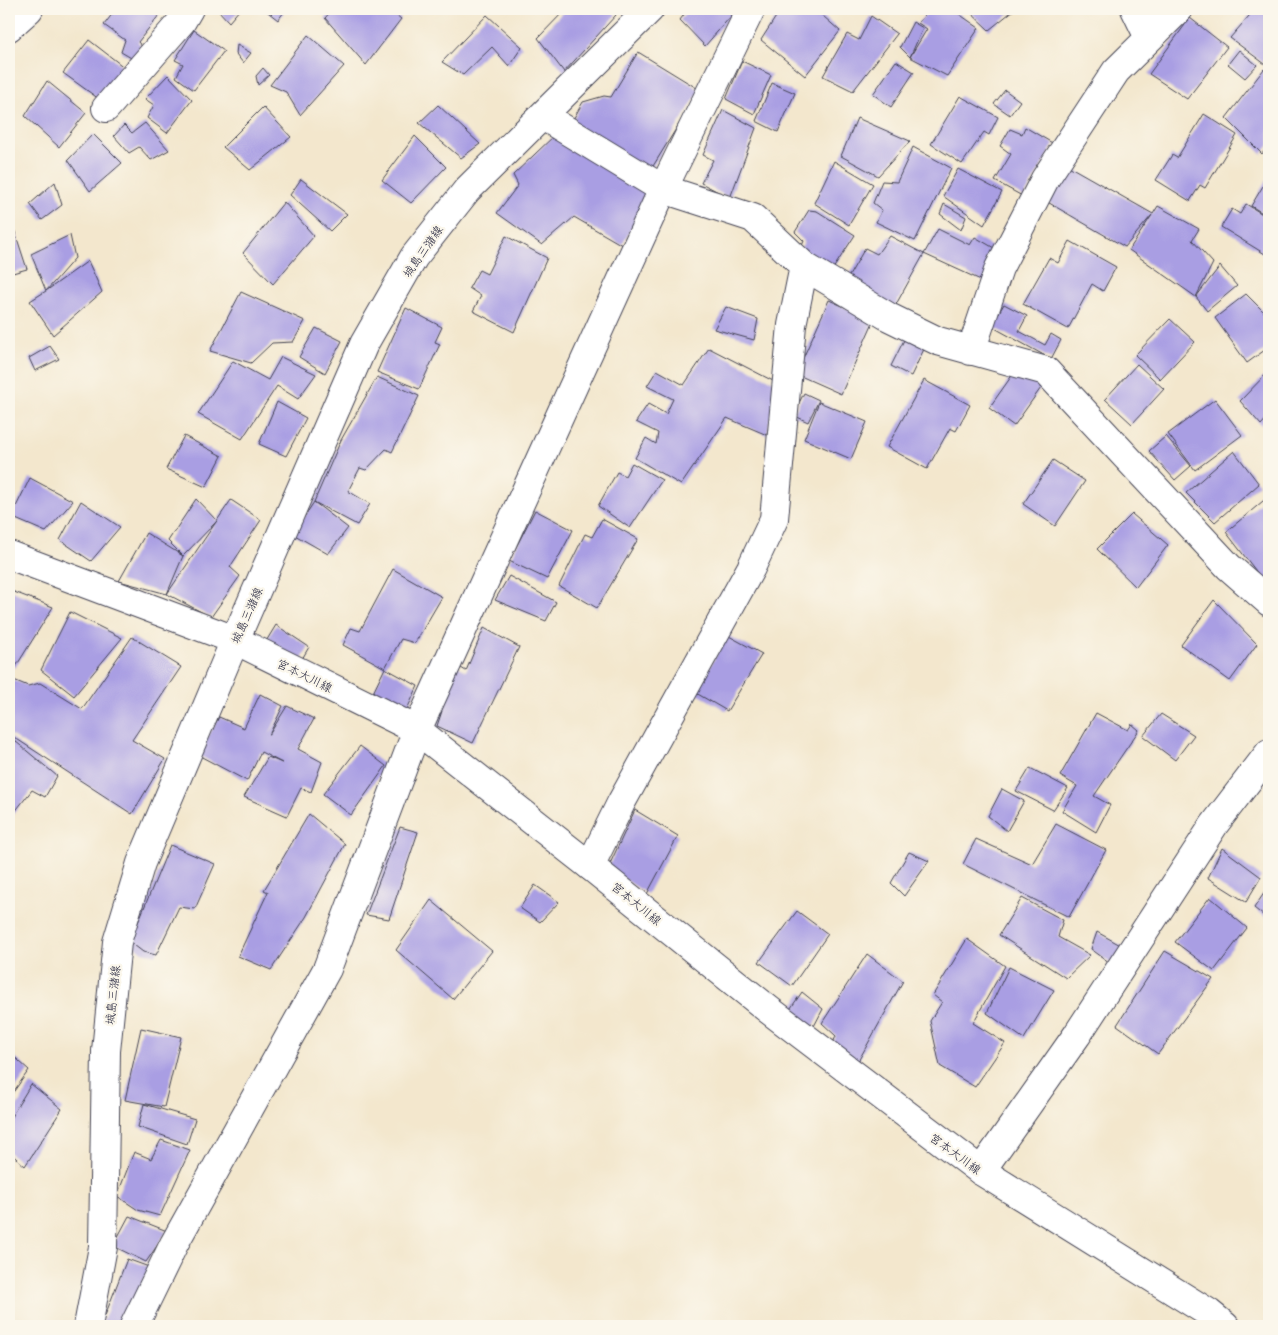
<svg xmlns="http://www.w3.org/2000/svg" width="1278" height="1335" font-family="Mali,'Klee One',sans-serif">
<rect width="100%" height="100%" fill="#fbf7ec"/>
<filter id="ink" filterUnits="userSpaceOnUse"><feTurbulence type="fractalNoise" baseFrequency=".02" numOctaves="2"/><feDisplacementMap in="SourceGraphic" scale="10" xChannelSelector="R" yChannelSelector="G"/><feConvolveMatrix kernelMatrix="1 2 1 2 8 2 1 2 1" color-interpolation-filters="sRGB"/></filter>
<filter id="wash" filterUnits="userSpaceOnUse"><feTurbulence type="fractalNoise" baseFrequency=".0096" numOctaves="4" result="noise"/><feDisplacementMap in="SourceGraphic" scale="20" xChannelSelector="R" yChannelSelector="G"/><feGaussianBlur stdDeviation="1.12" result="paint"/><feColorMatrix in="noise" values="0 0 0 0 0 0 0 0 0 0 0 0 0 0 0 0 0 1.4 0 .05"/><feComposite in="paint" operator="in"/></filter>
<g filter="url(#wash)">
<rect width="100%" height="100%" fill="#f3e7cd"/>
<g id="blocks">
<!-- building -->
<path fill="#a99ee3" d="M116,9l47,1 -25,32 7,8 -7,12 -17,-10 4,-12 -21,-15z
M217,9h23l-11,13z
M264,9h9l-2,5 4,-5h4l5,3 -6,8z
M333,9h56l12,10 -35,46 -41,-47z
M566,9h46l4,6 -52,57 -26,-34z
M688,9h49l-32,37 -25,-26z
M781,9h34l25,22 -35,45 -44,-36z
M930,9h22l27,19 -32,48 -37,-19 -10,-10 13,-25 10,6 -13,29 17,-28 -9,-6z
M967,9h48l-26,21z
M1255,9h14v58l-39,-29z
M487,15l35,32 -13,19 -17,-19 -29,28 -21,-13z
M871,16l26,18 -44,57 -30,-15 24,-42 12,6z
M1190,18l37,29 -40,52 -38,-25z
M194,30l30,21 -30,39 -18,-13 7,-13 -8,-4z
M308,35l36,31 -44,49 -14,-23 -16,-7z
M89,40l36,28 -26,31 -36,-26z
M237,45l14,8 -8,10 -7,-9z
M1239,50l18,15 -12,13 -17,-14z
M638,52l62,38 -50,81 -79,-48 12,-21 21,-6 7,1z
M742,61l29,14 -17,39 -28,-15z
M896,61l18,11 -23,35 -18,-13z
M263,68l6,7 -11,10 -2,-9z
M1264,69l5,5v71l-7,9 -36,-36z
M168,75l24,25 -25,33 -20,-15 7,-13 -9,-6z
M47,81l39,32 -27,34 -34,-31z
M772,83l23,10 -17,39 -22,-11z
M1005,90l15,11 -10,14 -16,-11z
M960,96l38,21 -9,18 -5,-3 -22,32 -31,-20z
M438,105l42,39 -19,14 -42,-35z
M263,107l28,30 -41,33 -27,-23z
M723,110l33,18 -26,70 -29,-15 12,-23 -10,-5z
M1204,114l33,21 -32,53 -5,-3 -10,16 -34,-21 16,-25 5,3z
M857,118l53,23 -32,35 -37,-20z
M145,123l24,27 -18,10 -12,-13 -10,6 -15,-17 10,-11 8,8z
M1025,127l29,17 -30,53 -29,-16 16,-27 -11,-8 10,-17 12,5z
M93,134l29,29 -32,28 -22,-31z
M556,134l94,61 -28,50 -48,-28 -32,28 -45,-32 21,-28 -5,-10z
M415,136l31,31 -35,36 -29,-23z
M913,147l38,21 -36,73 -39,-19 6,-12 -9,-7 9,-22 15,1z
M834,161l39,23 -24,41 -35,-22z
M1065,164l88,50 5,-8 41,23 -7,11 21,23 -17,34 24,-31 17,20 -30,25 -11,-14 -67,-47 23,-35 -27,32 -81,-47z
M958,169l44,23 -18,33 -41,-29z
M301,179l46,35 -17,17 -40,-36z
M1266,181l3,2v34l-18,-11z
M55,182l7,23 -20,15 -12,-16z
M284,202l30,34 -41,48 -30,-31z
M944,204l22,13 -5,13 -21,-16z
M1246,204l23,14v29l-4,7 -44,-27 11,-18 8,5z
M809,210l8,1 38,24 -24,37 -31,-22 4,-9 -9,-9z
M12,223l15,46 -18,5v-50z
M938,229l32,16 5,-8 26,15 -16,30 -61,-28z
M70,235l5,23 -29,33 42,-30 14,31 -49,43 -23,-34 16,-10 -15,-37z
M506,236l41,22 -33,74 -41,-21 8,-15 -12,-8 10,-18 8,4z
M890,236l34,18 -35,63 -44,-34 20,-35 12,6z
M1070,241l46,26 -13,24 -11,-7 -24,45 -45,-25 26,-46 9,5z
M241,292l64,29 -12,21 -21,1 -21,20 -41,-12z
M1246,294l23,23v30l-22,16 -32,-45z
M829,300l45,20 -33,74 -45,-20z
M1004,304l23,12 -8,15 26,14 6,-11 10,6 -10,19 -60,-33z
M726,307l32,12 -4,21 -40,-11z
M406,308l36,19 -7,15 5,2 -21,45 -42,-17z
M1170,319l25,23 -35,37 -25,-24z
M316,328l26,13 -17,32 -26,-16z
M906,336l20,9 -15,31 -20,-10z
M50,346l9,13 -24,12 -6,-13z
M709,348l68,35 -10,52 -40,-17 -46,67 -46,-27 11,-20 10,6 2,-11 -22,-11 12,-18 18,10 7,-15 -26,-13 10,-16 27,15z
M281,357l35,17 -18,25 -21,-13 -35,53 -44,-25 35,-53 35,19z
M1137,364l27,25 -32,35 -27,-25z
M1018,367l25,18 -29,41 -25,-18z
M1269,371v45l-8,9 -21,-24z
M377,377l42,19 -27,56 -6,-3 -20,21 -6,-2 -12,23 22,13 -13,21 -43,-23 27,-62z
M924,380l46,25 -14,26 -6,-3 -23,41 -40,-22z
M804,393l15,7 -11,22 -15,-7z
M1215,399l27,36 -47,35 -27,-36z
M277,402l29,16 -20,38 -27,-12z
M819,402l48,20 -16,37 -47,-20z
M184,436l38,20 -16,31 -40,-18z
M1166,436l25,30 -16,14 -26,-29z
M1234,451l25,33 -44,38 -29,-29z
M1053,460l32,21 -30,45 -32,-22z
M632,463l30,17 -32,48 -32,-22 19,-34 8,4z
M30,478l43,23 -27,31 -35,-15z
M1269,496v92l-43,-56z
M196,499l21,22 -34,35 -15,-15z
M231,500l30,20 -31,47 10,9 -29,41 -44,-23z
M81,501l39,26 -29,34 -31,-21z
M314,502l34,26 -20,26 -35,-20z
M535,510l38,20 -26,49 -38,-18z
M1132,514l36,31 -32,42 -39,-38z
M602,519l36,20 -41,69 -38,-22 26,-52 7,3z
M146,533l37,23 -16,38 -48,-13z
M393,569l49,28 -27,46 -14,-4 -16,29 -42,-23 8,-17 9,3z
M509,576l47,26 -10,19 -51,-21z
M9,590l44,17 -38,61 -6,-4z
M1214,600l43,44 -27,37 -49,-36z
M70,612l52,26 -48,58 -33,-26z
M276,625l33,22 -7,12 -37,-16z
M484,628l35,19 -46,96 -36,-17 5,-15 -6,-3 20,-43 10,6z
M727,635l35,19 -35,57 -31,-18z
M132,637l49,30 -49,73 33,19 -33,55 -123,-80v-56l19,8 12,-3 42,26z
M385,668l33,18 -17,36 -31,-23z
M260,694l23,12 -14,29 18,-29 27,13 -16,30 24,13 -11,30 -10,-4 -14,28 -43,-19 24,-40 14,6 -21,-11 -14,29 -49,-26 21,-38 25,11z
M1096,713l32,17 4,-6 7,6 -45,66 16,9 -14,27 -34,-21 15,-25 -17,-10z
M1161,714l33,21 -19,25 -32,-24z
M9,736l48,40 -12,21 -13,-7 -22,28 -1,-1z
M360,746l26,20 -35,49 -28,-21z
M1030,768l38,20 -15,22 -37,-19z
M1002,789l22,12 -17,30 -19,-15z
M635,810l43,26 -31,58 -39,-26z
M309,814l36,30 -39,73 -35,53 -33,-14 30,-64 -4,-2z
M1056,824l50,26 -37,67 -106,-53 13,-25 56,25z
M400,827l18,5 -29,87 -23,-4z
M170,845l45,19 -20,45 -16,-2 -23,48 -13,-3 -13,-10z
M1222,848l39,29 -15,25 -38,-24z
M909,852l20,9 -25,35 -13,-13z
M535,885l24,17 -19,20 -20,-14z
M1269,886v34l-15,-12z
M1210,897l37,31 -33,43 -39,-29z
M1022,898l41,22 -5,17 32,18 -24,23 -67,-43z
M431,900l61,51 -39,48 -57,-49z
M797,911l31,23 -36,52 -33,-24z
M1097,932l27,15 -11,18 -22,-16z
M967,939l38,27 -32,57 32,20 -30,44 -35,-21 -10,-45 12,-19 -9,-7z
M1165,951l48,28 -55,75 -41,-29z
M867,954l36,27 -47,84 -25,-17 5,-12 -14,-13z
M1009,967l45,23 -30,49 -37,-26z
M802,992l21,17 -11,21 -26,-15z
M141,1028l40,9 -17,70 -39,-7z
M9,1052l20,18 -20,28z
M31,1084l31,25 -37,57 -16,-14v-32z
M144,1104l51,15 -8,25 -49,-17z
M161,1140l29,10 -30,66 -22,-6 -21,-14 17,-44 17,7z
M129,1216l38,15 -21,31 -33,-16z
M127,1259l22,8 -26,59h-22z"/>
</g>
</g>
<g filter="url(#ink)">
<use href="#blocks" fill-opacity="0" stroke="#414051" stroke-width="1"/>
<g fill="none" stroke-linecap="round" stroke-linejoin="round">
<defs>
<path id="minor" d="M1135,9l14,29
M9,27l20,-18
M106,108l76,-87 7,-12
M543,116l120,73 90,29 51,48 85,51 49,24 108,30 183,196 40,35
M971,351l28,-83 46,-89 71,-108 63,-62
M590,866l31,-63 130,-235 23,-49 18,-194 12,-59
M981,1171l96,-136 137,-210 55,-72
M134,1326l40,-82 153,-275 90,-239 246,-541 88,-180"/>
<path id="major" d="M9,555l226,85 182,90 173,136 179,144 212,161 228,142 16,13
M88,1326l15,-79 3,-196 11,-109 24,-79 94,-223 129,-296 50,-87 53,-67 183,-181"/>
</defs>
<!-- minor casing -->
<use href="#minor" stroke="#414051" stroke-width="30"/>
<!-- major casing -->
<use href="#major" stroke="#414051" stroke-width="30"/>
<!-- minor -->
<use href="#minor" stroke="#fff" stroke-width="28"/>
<!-- major -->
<use href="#major" stroke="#fff" stroke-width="28"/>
</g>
</g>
<g text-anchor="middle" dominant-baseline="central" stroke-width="4.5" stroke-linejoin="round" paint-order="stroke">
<!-- street labels -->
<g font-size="12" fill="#22223b" stroke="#fbf7ec">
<text transform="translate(422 251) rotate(-55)">城島三潴線</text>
<text transform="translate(246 615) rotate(-66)">城島三潴線</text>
<text transform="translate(305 675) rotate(26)">宮本大川線</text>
<text transform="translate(637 903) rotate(39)">宮本大川線</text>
<text transform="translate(112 995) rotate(-84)">城島三潴線</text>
<text transform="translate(956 1153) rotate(36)">宮本大川線</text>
</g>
</g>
<!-- margin -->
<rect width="1278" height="1335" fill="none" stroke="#fbf7ec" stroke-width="30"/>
</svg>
